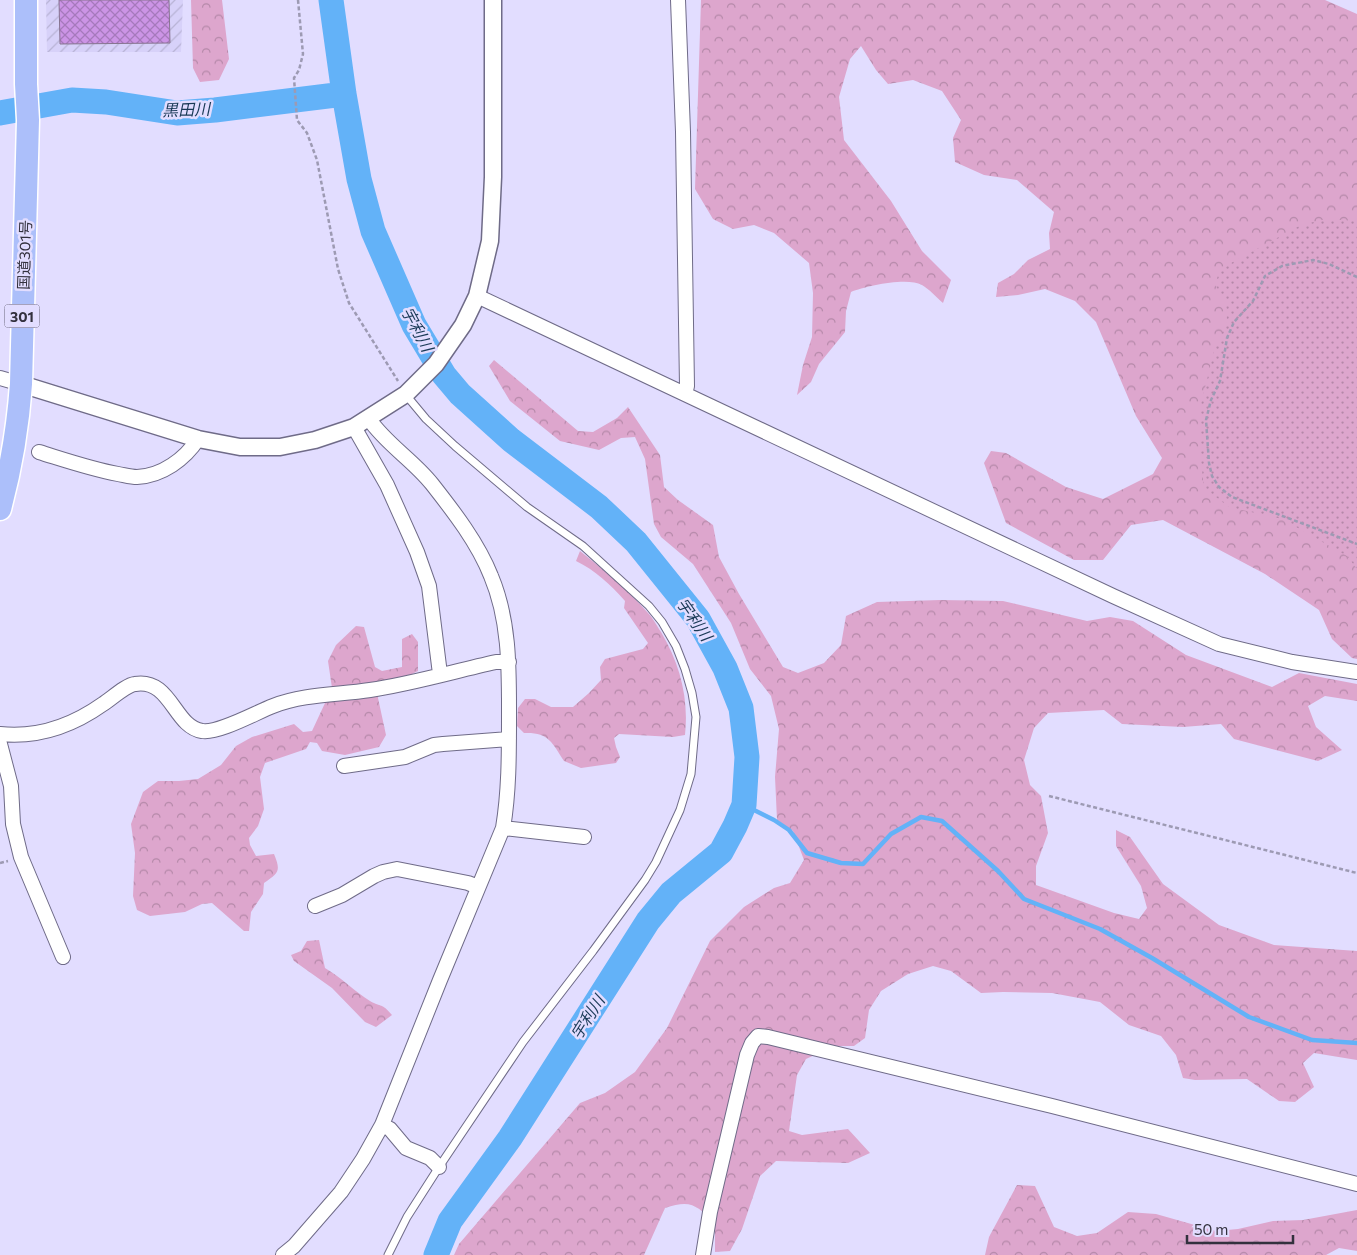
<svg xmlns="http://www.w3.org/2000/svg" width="1357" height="1255" font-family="Commissioner,'Noto Sans JP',sans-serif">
<defs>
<pattern id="industrial-furrows" width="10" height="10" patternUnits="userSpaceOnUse" patternTransform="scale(1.25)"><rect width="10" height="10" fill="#d7d1f9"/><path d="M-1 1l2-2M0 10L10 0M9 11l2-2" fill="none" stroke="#b9b4d6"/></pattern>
<pattern id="grass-dots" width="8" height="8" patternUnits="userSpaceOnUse" patternTransform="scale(1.25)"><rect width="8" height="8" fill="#dda6cd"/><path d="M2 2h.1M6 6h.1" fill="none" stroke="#b488a8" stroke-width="1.8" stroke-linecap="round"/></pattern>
<pattern id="forest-crowns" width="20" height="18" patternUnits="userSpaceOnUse" patternTransform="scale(1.25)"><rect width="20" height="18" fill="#dda6cd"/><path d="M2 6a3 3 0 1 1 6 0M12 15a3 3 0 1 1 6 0" fill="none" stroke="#b488a8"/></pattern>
<pattern id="building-cross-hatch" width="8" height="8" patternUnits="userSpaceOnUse" patternTransform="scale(1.25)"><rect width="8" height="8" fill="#cc94e6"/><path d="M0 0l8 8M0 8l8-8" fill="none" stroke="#a679bc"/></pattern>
</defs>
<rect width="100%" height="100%" fill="#e2ddff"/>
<!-- industrial -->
<path fill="url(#industrial-furrows)" d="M46,0h137l-2,52h-134z"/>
<!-- grass -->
<path fill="url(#grass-dots)" d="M1357,79v502l-159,-87 3,-252z"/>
<!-- forest -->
<path fill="url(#forest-crowns)" d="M191,0h31l7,59 -10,21 -19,2 -7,-14z
M701,0h624l32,14v207l-31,-2 -25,6 -70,38 -12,9 -4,13 11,16 1,20 -13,30 -14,57 -1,35 5,45 25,19 53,12 65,37 10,13v90l-5,-1 -20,-19 -13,-29 -54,-36 -102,-54 -32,5 -28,35h-29l-68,-37 -22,-60 7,-12 15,2 60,34 37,12 50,-25 9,-16 -26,-42 -40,-94 -21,-21 -30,-12 -27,6 -22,2 2,-14 16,-9 14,-14 22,-11 -1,-16 5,-21 -37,-32 -33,-5 -29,-13 -2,-24 8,-18 -19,-29 -29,-11 -25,4 -12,-14 -15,-24 -11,13 -11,38 5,43 47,61 31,50 29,29 -8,23c-7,-6 -14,-14 -21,-18 -15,-8 -56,1 -71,7l-5,19 -1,21 -26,32 -8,18 -14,13 6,-30 9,-28 1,-44 -4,-30 -35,-30 -20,-8 -21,4 -20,-10 -18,-30z
M494,360l84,71 15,1 24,-14 11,-11 32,48 4,32 14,13 35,25 6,32 20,37 44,73 15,6 26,-10 17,-18 5,-29 31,-14 63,-2 63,1 84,20 23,-4 23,4 53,34 86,32 27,-14 58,11v17l-32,-5 -17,10 8,21 26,23 -24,11 -84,-22 -13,-15 -38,3 -61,-3 -18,-14 -56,3 -14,15 -10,32 6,25 11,11 7,37 -12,33v19l78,28 25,6 8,-11 -6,-22 -25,-40v-16l14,7 33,47 56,41 55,20 83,6v109l-43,-7 -11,10 11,24 -19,15 -16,-1 -32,-22 -52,1 -12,-2 -7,-23 -15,-19 -32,-11 -29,-23 -48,-9 -49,-1 -22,1 -30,-22 -18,-5 -25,8 -27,17 -12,19 -4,28 -11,8h-20l-28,13 -9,16 -8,56 13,4 46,-6 22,24 -22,10 -72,-2 -16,15 -18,53 -12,22 -15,1v-28c-18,-19 -24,-25 -50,-16l-21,47h-190l5,-11 121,-141 25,-10 30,-21 32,-44 43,-87 34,-34 30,-19 16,-5 14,-23 -11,-29 -16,-11 -2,-43 4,-48 -8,-33 -21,-27 -19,-46 -38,-59 -32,-27 -7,-13 -9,-65 -10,-22 -14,1 -22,12 -39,-9 -50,-40 -21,-35z
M580,551c24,19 48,39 68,62 5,5 9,13 13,19 19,32 28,66 24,103l-12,2 -54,-3 -5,4 2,9 4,10 -4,6 -35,5 -17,-7c-12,-19 -16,-29 -40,-28l-7,-7 1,-18 7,-9h10l16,8h22l16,-14 12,-13 -1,-13 5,-8 38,-10 5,-6 -24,-35 1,-7c-14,-16 -30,-31 -49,-40z
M356,626l8,1 11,40 7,4 20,-4v-28l10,-5 6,8v29l-8,4 -31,9 -1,14 8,37 -7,12 -34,8 -23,-4 -5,-8 -7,-1 -4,7 -41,14 -5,14 4,32 -6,17 -9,12 1,7 6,11 18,-2c7,17 5,19 -10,29l-1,11 -12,18 -2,19h-5l-32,-28 -10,1 -17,8 -35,4 -13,-6 -4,-14 2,-43 -4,-29 12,-32 15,-11h21l19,-2 23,-14 15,-19 16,-9 42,-13 9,8 9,-1 20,-43 -4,-27 8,-16z
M319,940l6,28c16,9 30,24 45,33 12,7 11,1 22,14l-16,12 -11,-5 -33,-34 -38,-27 -3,-6 10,-4 6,-10z
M1017,1185l18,1 19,41 23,9 20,-3 31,-21 28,2 60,17 22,-2 35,-8 30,-1 54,-10v41l-18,-3 -13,7h-341l4,-18z"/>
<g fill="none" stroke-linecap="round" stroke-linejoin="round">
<!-- stream -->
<path stroke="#63b2f8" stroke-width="4.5" d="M744,805l30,15 15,10 18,23 34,10 22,1 28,-30 30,-17 21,4 56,50 26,28 76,30 52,29 97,59 63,23 45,3"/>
<!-- river -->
<path stroke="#63b2f8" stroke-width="25" d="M331,0l13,94 15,85 14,52 41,94 30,50 16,19 51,46 88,67 37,35 62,77 27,49 16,40 6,49 -3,48 -9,21 -14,26 -50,41 -23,28 -138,217 -60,83 -14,34
M0,113l72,-13 34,2 71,11 38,-3 129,-16"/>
</g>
<!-- building -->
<path fill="url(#building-cross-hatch)" stroke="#877490" d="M59,0h110l1,43 -110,1z"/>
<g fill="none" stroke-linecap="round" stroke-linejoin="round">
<defs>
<path id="service" d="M388,1255l19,-38 32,-50 84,-125 70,-91 52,-71 11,-18 24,-52 11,-36 5,-57 -4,-24 -7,-24 -9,-23 -14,-24 -13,-16 -66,-60 -56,-39 -72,-61 -29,-27 -20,-24"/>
<path id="minor" d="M678,0l5,132 4,254 -2,8
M477,296l636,300 106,48 73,18 65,10
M0,378l21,6
M354,427l33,58 30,67 12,34 11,88
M39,452c26,8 52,17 79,22 6,1 13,3 19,3 25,-1 48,-18 61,-38
M0,734c38,4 72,-8 103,-30 8,-5 23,-19 32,-20 36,-6 39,43 67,47 16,3 55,-19 71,-25 31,-12 64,-11 97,-16 41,-6 85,-19 126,-28h13
M0,744l11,42 2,38 8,33 42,100
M344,766l61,-9 29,-12 9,-1 66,-5
M503,828l81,9
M315,906l27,-11 32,-19 9,-4 14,-3 71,14 10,4
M382,1125l8,4 16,19 24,10 9,9
M283,1255l11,-9 47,-54 22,-33 19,-34 58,-145 63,-152c6,-36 6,-73 6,-110 0,-48 1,-97 -18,-142 -13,-33 -37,-64 -59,-92 -19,-24 -46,-40 -63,-65
M703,1255l7,-43 37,-157 5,-12 6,-7 10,1 284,69 305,78"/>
<path id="tertiary" d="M21,384l177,55 42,8h40l35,-7 39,-13 52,-33 30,-30 27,-39 14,-29 13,-55 3,-64v-177"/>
<path id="trunk" d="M0,509c11,-41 18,-82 21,-125l7,-264 -2,-36v-84"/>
</defs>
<!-- service casing -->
<use href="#service" stroke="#6f6b88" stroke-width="9"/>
<!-- minor casing -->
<use href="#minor" stroke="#6f6b88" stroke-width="16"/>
<!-- tertiary casing -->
<use href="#tertiary" stroke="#6f6b88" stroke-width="19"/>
<!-- trunk casing -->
<use href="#trunk" stroke="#fff" stroke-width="25"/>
<!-- path -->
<path stroke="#9d9ab3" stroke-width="2.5" stroke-dasharray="4 2.5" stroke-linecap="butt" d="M298,0l5,54 -4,16 -5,8 3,42 10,13 10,27 21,109 11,34 49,78
M1357,277l-28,-13 -16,-4 -31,6 -17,10 -12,25 -19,21 -7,16 -7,43 -9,19 -5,20 3,43 3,13 7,11 13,10 125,47
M1049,796l308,77
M0,863l8,-2"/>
<!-- service -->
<use href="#service" stroke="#fff" stroke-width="7"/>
<!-- minor -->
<use href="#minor" stroke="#fff" stroke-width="14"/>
<!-- tertiary -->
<use href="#tertiary" stroke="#fff" stroke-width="16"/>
<!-- trunk -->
<use href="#trunk" stroke="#acbffa" stroke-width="22"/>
</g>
<g text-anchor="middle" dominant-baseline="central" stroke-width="5" stroke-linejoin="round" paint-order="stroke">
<!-- shield labels -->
<rect fill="#e2ddff" stroke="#686578" stroke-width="1" x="4.5" y="304.5" width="35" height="23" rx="4"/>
<g font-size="14" font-weight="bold" fill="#33313e">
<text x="22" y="316">301</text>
</g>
<!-- street labels -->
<g font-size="15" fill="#33313e" stroke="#e2ddff">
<text transform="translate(24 255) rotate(-88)">国道301号</text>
</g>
<!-- water labels -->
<g font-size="16" font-style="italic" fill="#193956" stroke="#e2ddff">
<text transform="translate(186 109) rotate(-2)">黒田川</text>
<text transform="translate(418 329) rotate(62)">宇利川</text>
<text transform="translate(695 619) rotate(55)">宇利川</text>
<text transform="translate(587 1017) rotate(-58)">宇利川</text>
</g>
</g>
<!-- scale -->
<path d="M1187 1235v8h106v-8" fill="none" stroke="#33313e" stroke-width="2.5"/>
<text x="1194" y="1235" font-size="15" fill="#33313e" stroke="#e2ddff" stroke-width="4" paint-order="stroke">50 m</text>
</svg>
